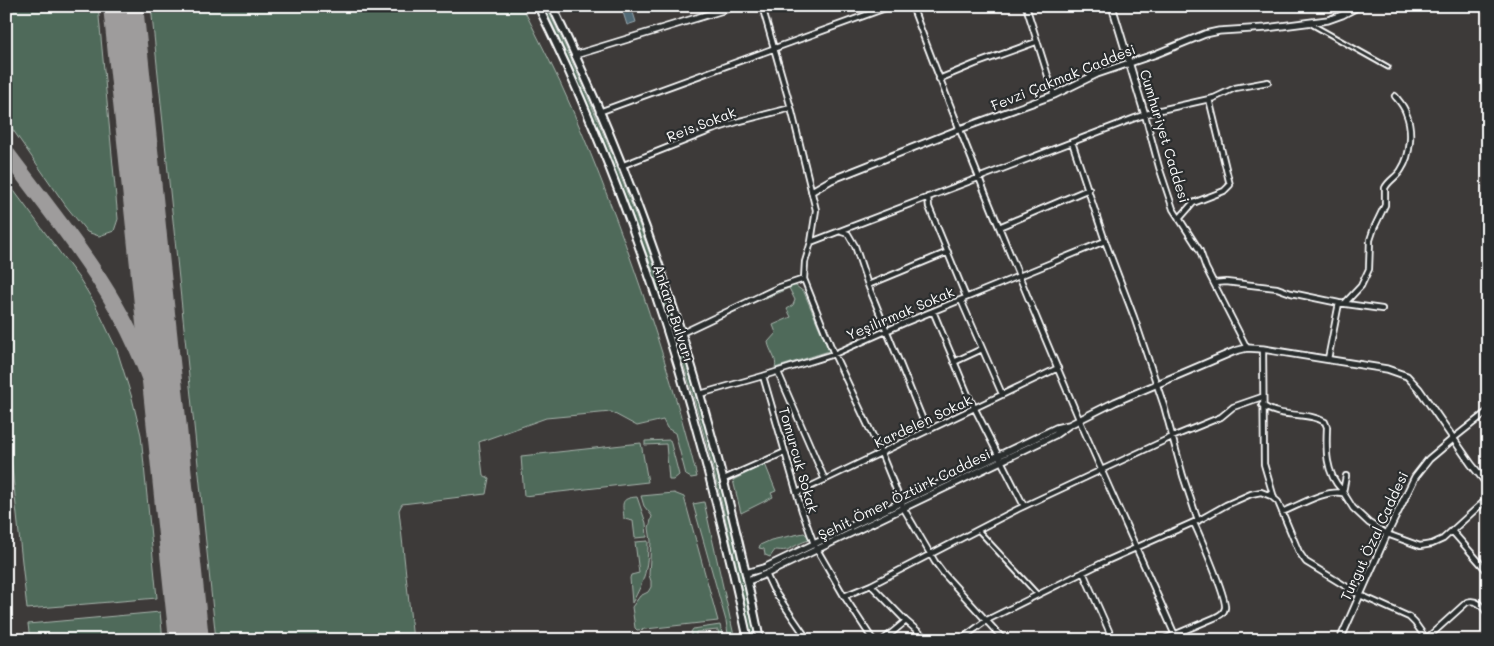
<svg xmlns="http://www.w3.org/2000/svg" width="1494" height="646" font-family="Mali,sans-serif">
<rect width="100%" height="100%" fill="#3d3a39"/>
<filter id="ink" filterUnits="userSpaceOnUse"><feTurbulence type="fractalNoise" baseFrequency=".02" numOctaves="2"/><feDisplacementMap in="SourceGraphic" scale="10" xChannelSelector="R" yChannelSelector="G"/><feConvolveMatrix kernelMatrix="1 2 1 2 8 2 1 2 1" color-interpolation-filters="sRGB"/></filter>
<g filter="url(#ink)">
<!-- green -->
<path fill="#4f6a5a" stroke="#a7b4ac" d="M6,6h92l20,213 -4,12 -15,5 -12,-4 -21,-26 -60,-86z
M151,6h371c17,34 35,68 50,103 50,117 94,244 125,368l-6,1 -5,-3 -11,-42 -8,-5 -4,-8 -26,6 -26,-14 -65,6 -67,24 4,33 6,3 -3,16 -84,10 -3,6 14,130h-197z
M544,6h2c53,109 97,222 134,337 31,97 54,197 76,297h-4c-20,-99 -43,-197 -74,-293 -37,-117 -82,-230 -134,-341z
M6,180l75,101 14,23 22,46 15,48 9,37 16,163 -130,11 -21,-197z
M790,285l6,1 8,6 25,59 -54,17c3,-9 -6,-17 -7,-26l8,-9 -3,-8 18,-8 -4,-8 6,-4 2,-5 -6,-12 -28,12 -1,-2z
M670,440l9,35 -6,5h-4l-3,-36 -21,1v-4z
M641,443l7,39 -124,14 -3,-40z
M765,464l11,27 -5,2 2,4 -32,16 -8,-33z
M674,493l10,4 34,124 -81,9 -2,-2 -3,-21 8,-11 8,-4 3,-5v-6l-2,-6 2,-34 -2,-13 3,-12 -8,-10 -3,-10z
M637,497l9,26 1,14 -12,1 -2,-17 -9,-2c-1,-15 -5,-21 13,-22z
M704,502l31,138h-6l-3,-19 -33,-117z
M804,533l5,4v3c-8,2 -15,7 -22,10 -5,1 -8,0 -12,0l-5,7 -5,-2 -1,-6 -5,-1 1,-3 11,-5z
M648,541c0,27 -3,39 -16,62l-2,-25 1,-3 8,-2 -4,-31z
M160,612l3,28h-133l-2,-16z
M720,625l4,15h-4l-2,-10 -22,2v8h-4l-1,-8 2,-3z"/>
<!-- water -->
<path fill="#516a76" stroke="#97a6ad" d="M621,6h10l5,16 -9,3z"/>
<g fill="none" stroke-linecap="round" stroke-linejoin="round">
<!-- taxiway -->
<path stroke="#9e9c9c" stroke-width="16" d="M6,152c37,50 78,99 109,153 22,37 36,77 50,116"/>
<!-- runway -->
<path stroke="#9e9c9c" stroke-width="40" d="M123,6l66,634"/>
<defs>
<path id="pedestrian" d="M1311,24l77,43
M978,530l60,65"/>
<path id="minor" d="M762,6l29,102 25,102 -5,32 -6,20 -1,17 30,75 47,99 23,56 31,53 9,12 60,66
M912,6c52,139 109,276 167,413 32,74 66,147 98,221
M1026,6l28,89
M939,79l36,-15 61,-22
M599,112l292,-106
M1145,115l14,52 14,42 27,42 6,17 41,80
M1072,142l33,99 29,76 30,89 19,70 15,45
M621,166l91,-36 28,-9 51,-13
M928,197l1,10 37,90
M1179,219l14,-16 31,-12 6,-6 -21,-86
M999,227l90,-38
M842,232l6,2 7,12 13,39 59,145
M811,242l324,-124 21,-7 58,-13 21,-10 33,-6
M1214,283l12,-1 51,6 14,5 48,10 43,6
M868,285l80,-33
M961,300l41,94
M1345,303l16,-17 8,-17 1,-29 4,-12 11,-23v-17c4,-8 12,-11 16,-18 10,-15 12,-41 5,-57 -2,-7 -7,-12 -11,-17
M933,311l36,86 55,109
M682,333l95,-45 27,-9
M1263,349l1,115 10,34
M1328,359l11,-56
M954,362l28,-13
M778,372l47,108
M763,376l39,135 12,33 30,52 29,44
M700,394l63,-18 71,-22 70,-31 201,-82
M1262,405c18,14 45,6 63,17l2,5c-1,22 -2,46 15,63
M1454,438l34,-27
M1346,476l-3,16 10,16 16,15 18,11 33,12 12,-2 11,-5 45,-41
M724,479l61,-27
M797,493l261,-125
M1282,512c16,-6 44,-23 61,-19
M1452,531l36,41
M1083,572l30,68
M766,574l7,15 35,51
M871,585l35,36 22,19
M844,596l27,-11 147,-76 154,-72 49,-20 12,-10 29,-10
M883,640l23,-19
M960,640l27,-20 115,-57 99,-44 25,-14 25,-11 10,-2 10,4 7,6 21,50 7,10 54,33 49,22 6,6 12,17
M1162,640l52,-22c4,-2 10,-4 11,-10 2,-10 -25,-72 -31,-85
M1425,640l42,-38c10,-3 15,4 21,12"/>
<path id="tertiary" d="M1112,6l33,109
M575,55l161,-49
M812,191l19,-11 129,-51 94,-34 43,-21 59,-20 49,-20 14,-3 47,-3 62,-8 14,-5 17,-9
M746,573l18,-5 292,-140 13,-3 46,-23 120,-51 12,-3 16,1 124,20 20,7 12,13 52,75 17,21
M748,581l18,-7 289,-139 14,-10
M1340,640l47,-106 28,-57 14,-18 25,-21"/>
<path id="secondary" d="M538,6c99,201 163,415 210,634
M552,6c98,200 164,416 208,634"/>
</defs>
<!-- pedestrian casing -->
<use href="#pedestrian" stroke="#fff" stroke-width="7"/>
<!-- minor casing -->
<use href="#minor" stroke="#fff" stroke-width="8"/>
<!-- tertiary casing -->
<use href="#tertiary" stroke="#fff" stroke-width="9"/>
<!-- secondary casing -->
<use href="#secondary" stroke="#fff" stroke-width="10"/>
<!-- pedestrian -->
<use href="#pedestrian" stroke="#2a2d2e" stroke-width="3"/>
<!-- minor -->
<use href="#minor" stroke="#2a2d2e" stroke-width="4.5"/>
<!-- tertiary -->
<use href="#tertiary" stroke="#2a2d2e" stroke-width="5.5"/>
<!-- secondary -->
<use href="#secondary" stroke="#2a2d2e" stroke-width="6"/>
</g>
</g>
<g text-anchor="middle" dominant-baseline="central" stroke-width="4.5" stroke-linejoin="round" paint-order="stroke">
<!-- street labels -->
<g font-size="14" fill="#fff" stroke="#2a2d2e">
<text transform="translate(1063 77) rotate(-22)">Fevzi Çakmak Caddesi</text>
<text transform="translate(701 124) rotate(-21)">Reis Sokak</text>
<text transform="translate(1165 136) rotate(73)">Cumhuriyet Caddesi</text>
<text transform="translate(674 313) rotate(72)">Ankara Bulvarı</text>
<text transform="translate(900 313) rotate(-23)">Yeşilırmak Sokak</text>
<text transform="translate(923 421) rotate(-25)">Kardelen Sokak</text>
<text transform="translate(799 460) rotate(74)">Tomurcuk Sokak</text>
<text transform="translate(904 494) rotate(-26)">Şehit Ömer Öztürk Caddesi</text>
<text transform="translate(1374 536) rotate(-65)">Turgut Özal Caddesi</text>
</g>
</g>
<!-- margin -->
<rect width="1494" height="646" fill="none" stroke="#2a2d2e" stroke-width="25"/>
<rect x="12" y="12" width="1469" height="621" fill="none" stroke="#fff" stroke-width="2" filter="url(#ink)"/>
</svg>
